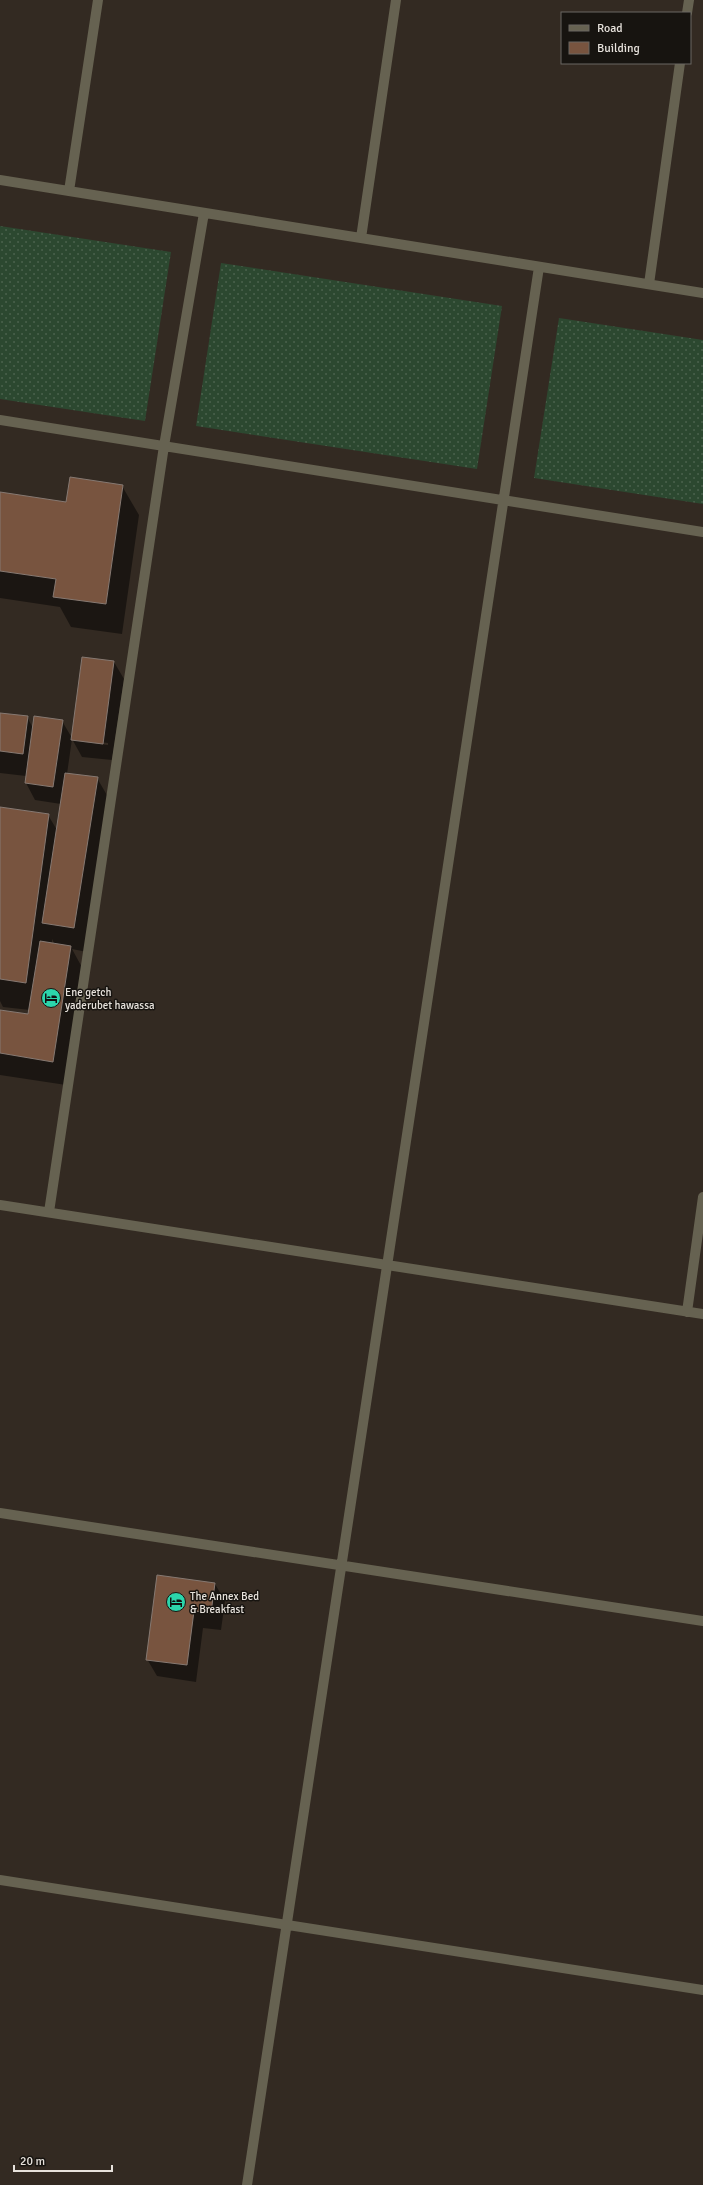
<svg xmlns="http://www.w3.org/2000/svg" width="703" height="2185" font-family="Signika,sans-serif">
<defs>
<pattern id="grass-dots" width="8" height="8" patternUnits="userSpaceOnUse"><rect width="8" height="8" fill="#2c4830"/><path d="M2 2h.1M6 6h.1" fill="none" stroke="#4b624d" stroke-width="1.8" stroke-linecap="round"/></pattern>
</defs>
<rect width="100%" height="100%" fill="#332a22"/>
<!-- grass -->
<path fill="url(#grass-dots)" d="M0,226l171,26 -26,169 -145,-22z
M221,263l281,43 -25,163 -281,-43z
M559,318l144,22v164l-169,-26z"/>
<!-- shadow -->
<path fill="#0007" fill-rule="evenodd" d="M122,486l17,29 -17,119 -51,-7 -11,-20 -60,-9v-105l67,10z
M114,662l10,17 -12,81 -30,-3 -10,-18 -5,35 30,4 14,24 -24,150 -15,-3 12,22 -18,114 -66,-10v-64l29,4 1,-5 -27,-3 -3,-6v-193l48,7 9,15 4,-26 -26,-4 -9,-17v-7l-26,-3v-59l27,3 6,11 29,-7 10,17zM83,740l25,3v2l-25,-3zM52,939l3,6 -3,-1z
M215,1584l10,17 -4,29 -18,-2 -7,54 -39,-6 -10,-17z"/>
<!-- building -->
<path fill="#78543f" stroke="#867972" d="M70,477l53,8 -17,119 -53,-7 3,-18 -56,-8v-79l66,10z
M82,657l32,4 -11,83 -32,-4z
M0,713l28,3 -5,38 -23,-3z
M34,716l29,4 -10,67 -28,-4z
M65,773l33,4 -24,151 -32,-5z
M0,807l49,7 -23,169 -26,-4z
M40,941l31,5 -18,116 -53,-9v-43l28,4z
M157,1575l58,8 -4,30 -17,-2 -7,54 -41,-5z"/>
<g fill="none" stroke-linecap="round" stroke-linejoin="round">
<!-- street -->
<path stroke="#666251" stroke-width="10" d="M687,13l2,-13
M0,180l703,113
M69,191l29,-191
M361,238l35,-238
M649,284l31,-221
M0,420l703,112
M0,1205l703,109
M49,1212l115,-766 40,-233
M687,1312l16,-115
M0,1513l703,108
M0,1880l703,110
M247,2185c102,-639 191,-1279 292,-1918"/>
</g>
<!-- icons -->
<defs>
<symbol id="hotel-disc" viewBox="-11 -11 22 22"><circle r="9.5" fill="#2cd5ab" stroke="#171410"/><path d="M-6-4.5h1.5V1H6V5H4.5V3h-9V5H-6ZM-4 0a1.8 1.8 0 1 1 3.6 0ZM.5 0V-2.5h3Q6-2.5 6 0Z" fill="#111"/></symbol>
</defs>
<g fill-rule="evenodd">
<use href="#hotel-disc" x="40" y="987" width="22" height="22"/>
<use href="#hotel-disc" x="165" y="1591" width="22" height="22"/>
</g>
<g text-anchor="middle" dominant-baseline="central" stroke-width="3" stroke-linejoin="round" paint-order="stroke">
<!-- poi labels -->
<g font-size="11" fill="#e7e2dc" stroke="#171410" text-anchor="start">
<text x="65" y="992">Ene getch<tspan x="65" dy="13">yaderubet hawassa</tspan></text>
<text x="190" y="1596">The Annex Bed<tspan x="190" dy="13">&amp; Breakfast</tspan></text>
</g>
</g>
<!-- legend -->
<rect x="561" y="12" width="130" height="52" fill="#171410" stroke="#6a6662"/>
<rect x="569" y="25" width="20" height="6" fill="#666251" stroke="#6a6662"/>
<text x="597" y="32" font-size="12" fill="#e7e2dc">Road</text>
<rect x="569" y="42" width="20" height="12" fill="#78543f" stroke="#6a6662"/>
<text x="597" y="52" font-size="12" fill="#e7e2dc">Building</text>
<!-- scale -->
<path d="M14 2165v6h98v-6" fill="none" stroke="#e7e2dc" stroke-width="2"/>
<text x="20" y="2165" font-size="12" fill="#e7e2dc" stroke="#171410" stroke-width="3" paint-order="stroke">20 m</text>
</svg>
